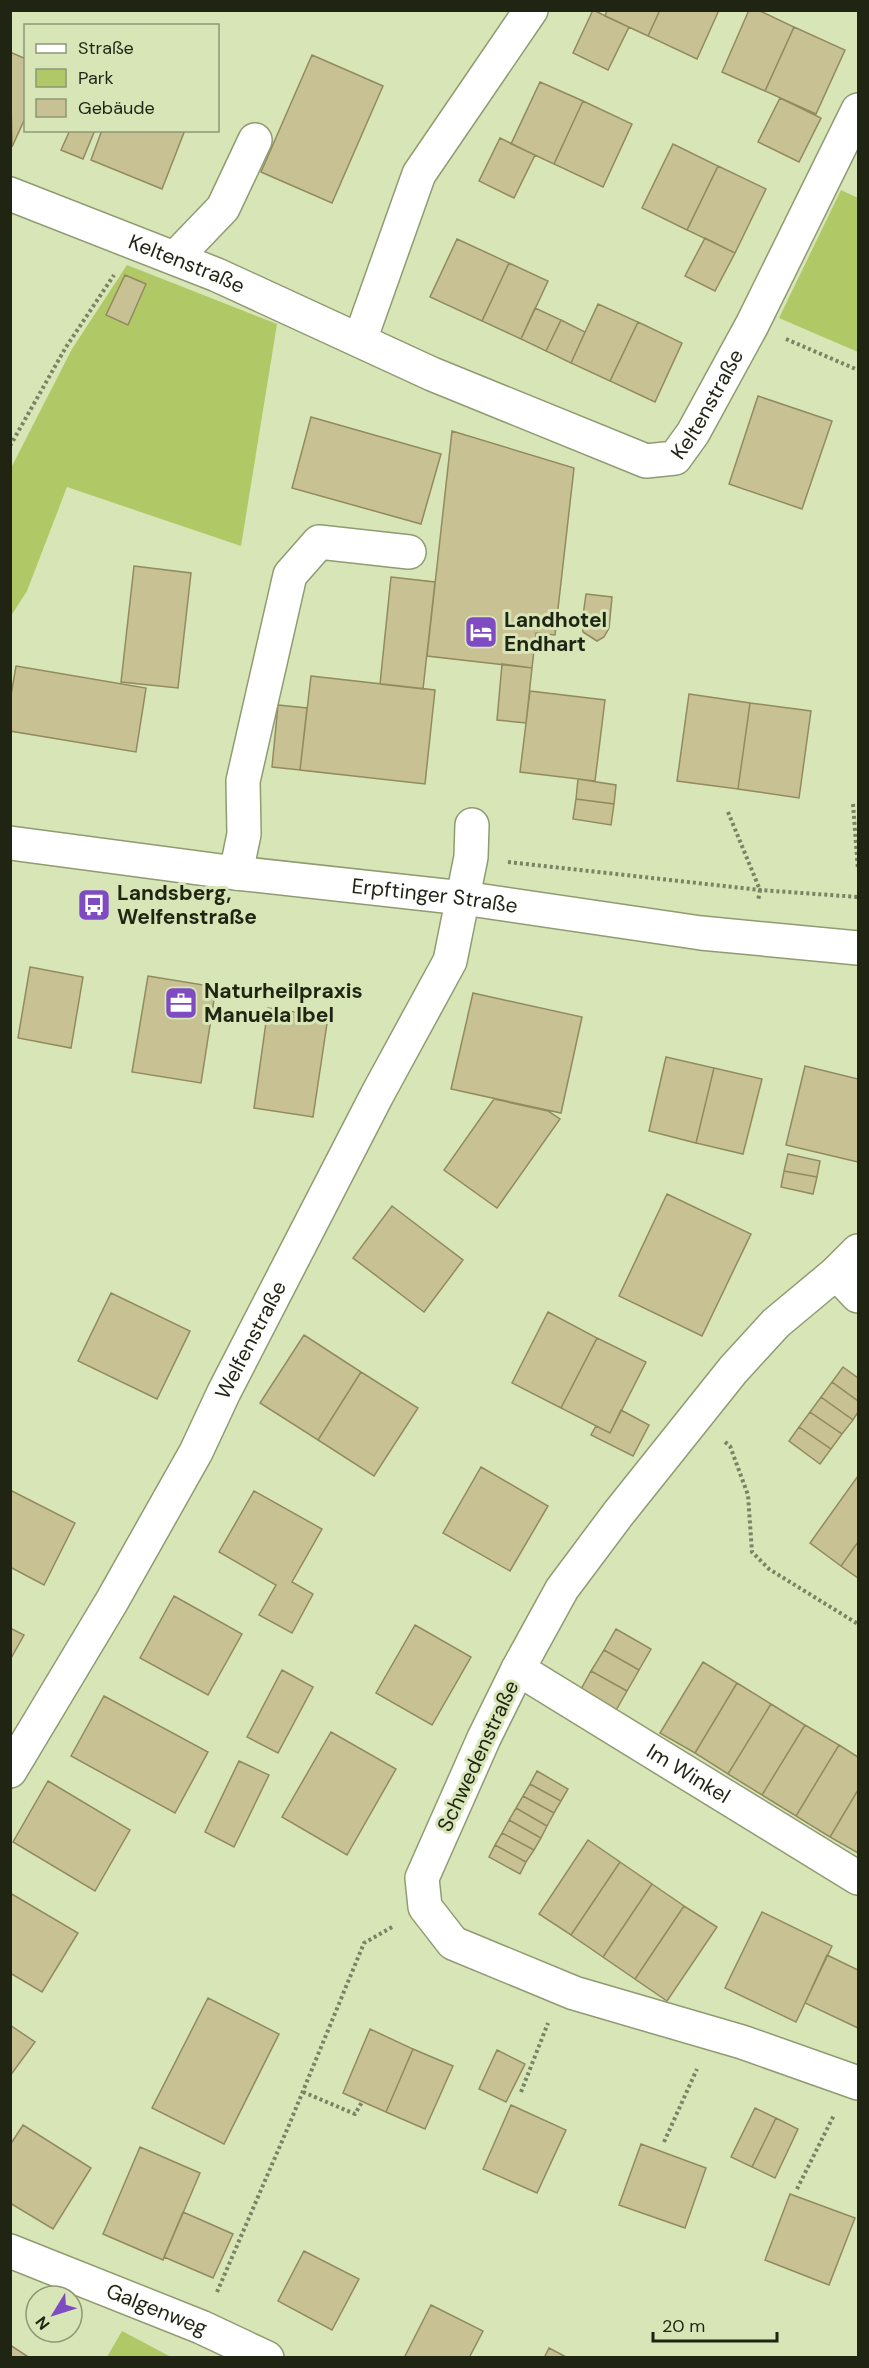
<svg xmlns="http://www.w3.org/2000/svg" width="869" height="2368" font-family="'DM Sans',sans-serif">
<rect width="100%" height="100%" fill="#d7e5b7"/>
<!-- green -->
<path fill="#b0c866" d="M841,190l17,8v154l-79,-34z
M127,265l150,59 -36,222 -174,-59 -40,104 -16,25v-148l61,-119z
M122,2331l49,26h-64z"/>
<!-- building -->
<path fill="#c7c193" stroke="#918b5f" stroke-width="1.5" d="M593,10l36,17 -21,43 -35,-17z
M607,10h53l-12,26 -43,-20z
M660,10h59l-22,49 -49,-23z
M749,10h9l36,17 -29,64 -43,-19z
M794,27l51,23 -29,64 -51,-23z
M10,52l16,7v57l-14,31z
M312,55l71,31 -51,117 -71,-31z
M540,82l43,19 -29,63 -43,-20z
M780,98l41,20 -22,44 -41,-20z
M583,101l49,23 -29,63 -49,-23z
M70,130h25l-12,29 -22,-9z
M102,130h83l-23,59 -71,-29z
M500,138l35,17 -21,43 -35,-17z
M673,144l45,22 -31,64 -45,-22z
M718,166l48,23 -31,64 -48,-23z
M705,238l30,15 -20,38 -30,-15z
M457,239l52,24 -27,58 -52,-24z
M509,263l39,18 -27,58 -39,-18z
M125,275l21,9 -18,41 -22,-10z
M598,304l40,18 -28,59 -39,-18z
M535,308l26,12 -15,31 -25,-12z
M561,320l24,12 -14,31 -25,-12z
M638,322l44,21 -27,59 -45,-21z
M758,396l74,25 -30,88 -73,-25z
M311,417l130,37 -20,70 -129,-36z
M452,431l122,37 -19,167 -19,-2 -4,35 -105,-12z
M134,566l57,7 -13,115 -57,-6z
M391,577l44,5 -12,107 -43,-5z
M586,594l26,3 -3,31 -5,9 -7,4 -14,-9 -1,-9z
M502,664l30,4 -6,55 -29,-3z
M16,666l130,22 -10,64 -126,-21v-30z
M311,676l124,14 -10,94 -125,-14z
M530,691l75,9 -10,81 -75,-9z
M689,694l61,9 -12,86 -61,-8z
M750,703l61,8 -12,87 -61,-9z
M278,705l29,3 -7,62 -28,-3z
M578,779l38,6 -2,19 -38,-5z
M576,799l38,5 -3,21 -38,-6z
M30,967l53,10 -12,71 -53,-10z
M148,976l68,11 -15,96 -69,-11z
M473,993l109,24 -21,96 -110,-24z
M268,1008l60,9 -15,100 -59,-9z
M666,1057l48,11 -18,75 -47,-12z
M805,1066l53,13v83l-72,-17z
M714,1068l48,11 -19,75 -47,-11z
M494,1099l54,12 12,8 -63,89 -53,-38z
M788,1154l32,7 -3,16 -33,-6z
M784,1171l33,6 -4,17 -32,-7z
M667,1194l84,40 -49,102 -83,-40z
M392,1206l71,54 -39,52 -71,-54z
M111,1293l79,38 -33,68 -79,-38z
M548,1312l49,26 -36,70 -49,-25z
M304,1335l57,37 -43,68 -58,-37z
M597,1338l49,24 -36,71 -49,-25z
M843,1367l15,11v23l-26,-19z
M361,1372l57,36 -44,68 -56,-36z
M832,1382l26,19v11l-5,8 -32,-23z
M821,1397l32,23 -11,14 -32,-22z
M621,1410l28,15 -16,31 -42,-21 5,-9 14,7z
M810,1412l32,22 -11,15 -32,-22z
M799,1427l32,22 -11,15 -31,-23z
M481,1467l67,39 -38,65 -67,-38z
M858,1476v66l-17,24 -31,-23z
M10,1490l65,33 -31,62 -34,-18z
M254,1491l68,38 -30,53 21,12 -21,39 -33,-18 17,-30 -57,-33z
M858,1542v36l-17,-12z
M174,1596l68,38 -34,61 -68,-37z
M415,1625l56,32 -39,68 -56,-32z
M10,1628l14,7 -14,25z
M616,1629l35,20 -12,21 -35,-20z
M604,1650l35,20 -12,21 -36,-20z
M703,1662l34,21 -42,70 -35,-20z
M282,1670l31,17 -35,66 -31,-16z
M591,1671l36,20 -12,21 -35,-21z
M737,1683l34,21 -43,70 -33,-21z
M104,1696l104,56 -33,61 -104,-57z
M771,1704l34,21 -43,70 -34,-21z
M805,1725l34,20 -43,71 -34,-21z
M331,1732l65,37 -49,86 -65,-38z
M839,1745l19,12v33l-28,47 -34,-21z
M239,1761l30,14 -35,72 -29,-15z
M537,1771l31,18 -7,12 -31,-17z
M48,1781l82,49 -35,61 -82,-49z
M530,1784l31,17 -7,12 -31,-17z
M858,1790v63l-28,-16z
M523,1796l31,17 -7,13 -31,-18z
M516,1808l31,18 -6,12 -32,-18z
M509,1820l32,18 -7,12 -32,-17z
M502,1833l32,17 -8,12 -31,-17z
M588,1840l32,22 -49,73 -32,-21z
M495,1845l31,17 -6,12 -31,-17z
M620,1862l32,22 -49,73 -32,-22z
M652,1884l32,22 -49,73 -32,-22z
M10,1893l68,40 -36,59 -32,-19z
M684,1906l33,21 -50,74 -32,-22z
M762,1912l70,34 -36,76 -71,-34z
M827,1955l31,15v58l-53,-25z
M208,1998l71,36 -55,110 -72,-36z
M10,2025l25,17 -25,34z
M370,2029l43,20 -27,63 -43,-19z
M413,2049l40,17 -28,63 -39,-17z
M497,2050l28,14 -19,38 -27,-13z
M511,2105l55,25 -29,63 -54,-24z
M755,2108l21,10 -24,49 -21,-10z
M776,2118l22,11 -23,49 -23,-11z
M23,2125l68,43 -38,61 -43,-26v-58z
M641,2144l65,24 -21,60 -66,-23z
M140,2147l60,26 -37,87 -60,-26z
M790,2194l65,24 -26,67 -64,-25z
M183,2212l50,22 -20,44 -49,-21z
M304,2251l55,28 -27,51 -54,-29z
M431,2305l52,26 -14,27h-65z
M10,2345l20,13h-20z
M549,2348l19,10h-24z"/>
<g fill="none" stroke-linecap="round" stroke-linejoin="round">
<defs>
<g id="minor">
<path id="s1" d="M10,194l207,81 215,99 214,87 29,-3 18,-25 59,-108 106,-215"/>
<path d="M175,258l48,-50 32,-68"/>
<path d="M360,340l59,-166 112,-164"/>
<path id="s2" d="M10,843l226,30 227,25 238,35 157,15"/>
<path d="M236,873l8,-39 -1,-53 47,-206 29,-33 90,10"/>
<path d="M858,1251l-22,22 -60,50 -43,47 -115,144 -56,75 -44,80 -34,69 -62,140 3,29 28,36 121,50 168,49 116,41"/>
<path d="M836,1273l22,23"/>
<path id="s3" d="M518,1669l340,209"/>
<path id="s4" d="M10,1771l102,-170 84,-149 28,-60 153,-297 73,-134 21,-104 1,-32"/>
<path id="s5" d="M10,2251l191,76 66,31"/>
</g>
</defs>
<!-- minor casing -->
<use href="#minor" stroke="#8f9b71" stroke-width="36"/>
<!-- path -->
<path stroke="#7a8364" stroke-width="4" stroke-dasharray="3 3" stroke-linecap="butt" d="M786,339l72,31
M10,446l56,-99 48,-72
M853,804l5,66
M728,812l32,78 -2,11
M508,862l252,28 98,7
M725,1442l5,4 18,49 4,57 17,17 89,55
M303,2092l52,22 7,-12
M521,2092l27,-69
M664,2142l33,-73
M797,2189l37,-74
M217,2292l72,-167 75,-182 30,-17"/>
<!-- minor -->
<use href="#minor" stroke="#fff" stroke-width="33"/>
</g>
<!-- icons -->
<defs>
<symbol id="hotel-square" viewBox="-11 -11 22 22"><rect x="-9" y="-9" width="18" height="18" rx="4" fill="#7f4bc2" stroke="#d7e5b7"/><path d="M-6-4.5h1.5V1H6V5H4.5V3h-9V5H-6ZM-4 0a1.8 1.8 0 1 1 3.6 0ZM.5 0V-2.5h3Q6-2.5 6 0Z" fill="#fff"/></symbol>
<symbol id="bus-square" viewBox="-11 -11 22 22"><rect x="-9" y="-9" width="18" height="18" rx="4" fill="#7f4bc2" stroke="#d7e5b7"/><path d="M-5-6H5V4H4V6H2V4H-2V6H-4V4H-5ZM-3.5-4V0h7V-4ZM-3.5 1.2v1.5H-2V1.2ZM2 1.2v1.5H3.5V1.2Z" fill="#fff"/></symbol>
<symbol id="office-square" viewBox="-11 -11 22 22"><rect x="-9" y="-9" width="18" height="18" rx="4" fill="#7f4bc2" stroke="#d7e5b7"/><path d="M-6-3h4V-5.5h4V-3h4V5H-6ZM-1-4.5V-3h2v-1.5ZM-6 0V1H6V0Z" fill="#fff"/></symbol>
</defs>
<g fill-rule="evenodd">
<use href="#hotel-square" x="462" y="613" width="38" height="38"/>
<use href="#bus-square" x="75" y="886" width="38" height="38"/>
<use href="#office-square" x="162" y="984" width="38" height="38"/>
</g>
<g text-anchor="middle" dominant-baseline="central" stroke-width="6" stroke-linejoin="round" paint-order="stroke">
<!-- street labels -->
<g font-size="21" fill="#1f2413" stroke="#d7e5b7">
<text stroke="none"><textPath href="#s1" startOffset="190">Keltenstraße</textPath></text>
<text stroke="none"><textPath href="#s1" startOffset="782">Keltenstraße</textPath></text>
<text stroke="none"><textPath href="#s2" startOffset="428">Erpftinger Straße</textPath></text>
<text stroke="none"><textPath href="#s4" startOffset="494">Welfenstraße</textPath></text>
<text transform="translate(478 1756) rotate(-65)">Schwedenstraße</text>
<text stroke="none"><textPath href="#s3" startOffset="200">Im Winkel</textPath></text>
<text stroke="none"><textPath href="#s5" startOffset="158">Galgenweg</textPath></text>
</g>
<!-- poi labels -->
<g font-size="21" font-weight="bold" fill="#1f2413" stroke="#d7e5b7" text-anchor="start">
<text x="504" y="620">Landhotel<tspan x="504" dy="24">Endhart</tspan></text>
<text x="117" y="893">Landsberg,<tspan x="117" dy="24">Welfenstraße</tspan></text>
<text x="204" y="991">Naturheilpraxis<tspan x="204" dy="24">Manuela Ibel</tspan></text>
</g>
</g>
<!-- border -->
<rect width="869" height="2368" fill="none" stroke="#1f2413" stroke-width="24"/>
<!-- legend -->
<rect x="24" y="24" width="195" height="108" fill="#d7e5b7" stroke="#8d9875" stroke-width="1.5"/>
<rect x="36" y="44" width="30" height="9" fill="#ffffff" stroke="#8d9875" stroke-width="1.5"/>
<text x="78" y="54" font-size="18" fill="#1f2413">Straße</text>
<rect x="36" y="69" width="30" height="18" fill="#b0c866" stroke="#8d9875" stroke-width="1.5"/>
<text x="78" y="84" font-size="18" fill="#1f2413">Park</text>
<rect x="36" y="99" width="30" height="18" fill="#c7c193" stroke="#8d9875" stroke-width="1.5"/>
<text x="78" y="114" font-size="18" fill="#1f2413">Gebäude</text>
<!-- north arrow -->
<g transform="translate(54 2314) rotate(232)"><circle r="28" fill="#d7e5b7" stroke="#8d9875" stroke-width="1.5"/>
<path d="M0-4.5L10 22L0 15L-10 22Z" fill="#7f4bc2"/>
<text y="-9" font-size="16" font-weight="bold" text-anchor="middle" fill="#1f2413">N</text>
</g>
<!-- scale -->
<path d="M653 2332v9h124v-9" fill="none" stroke="#1f2413" stroke-width="3"/>
<text x="662" y="2332" font-size="18" fill="#1f2413" stroke="#d7e5b7" stroke-width="4.5" paint-order="stroke">20 m</text>
</svg>
